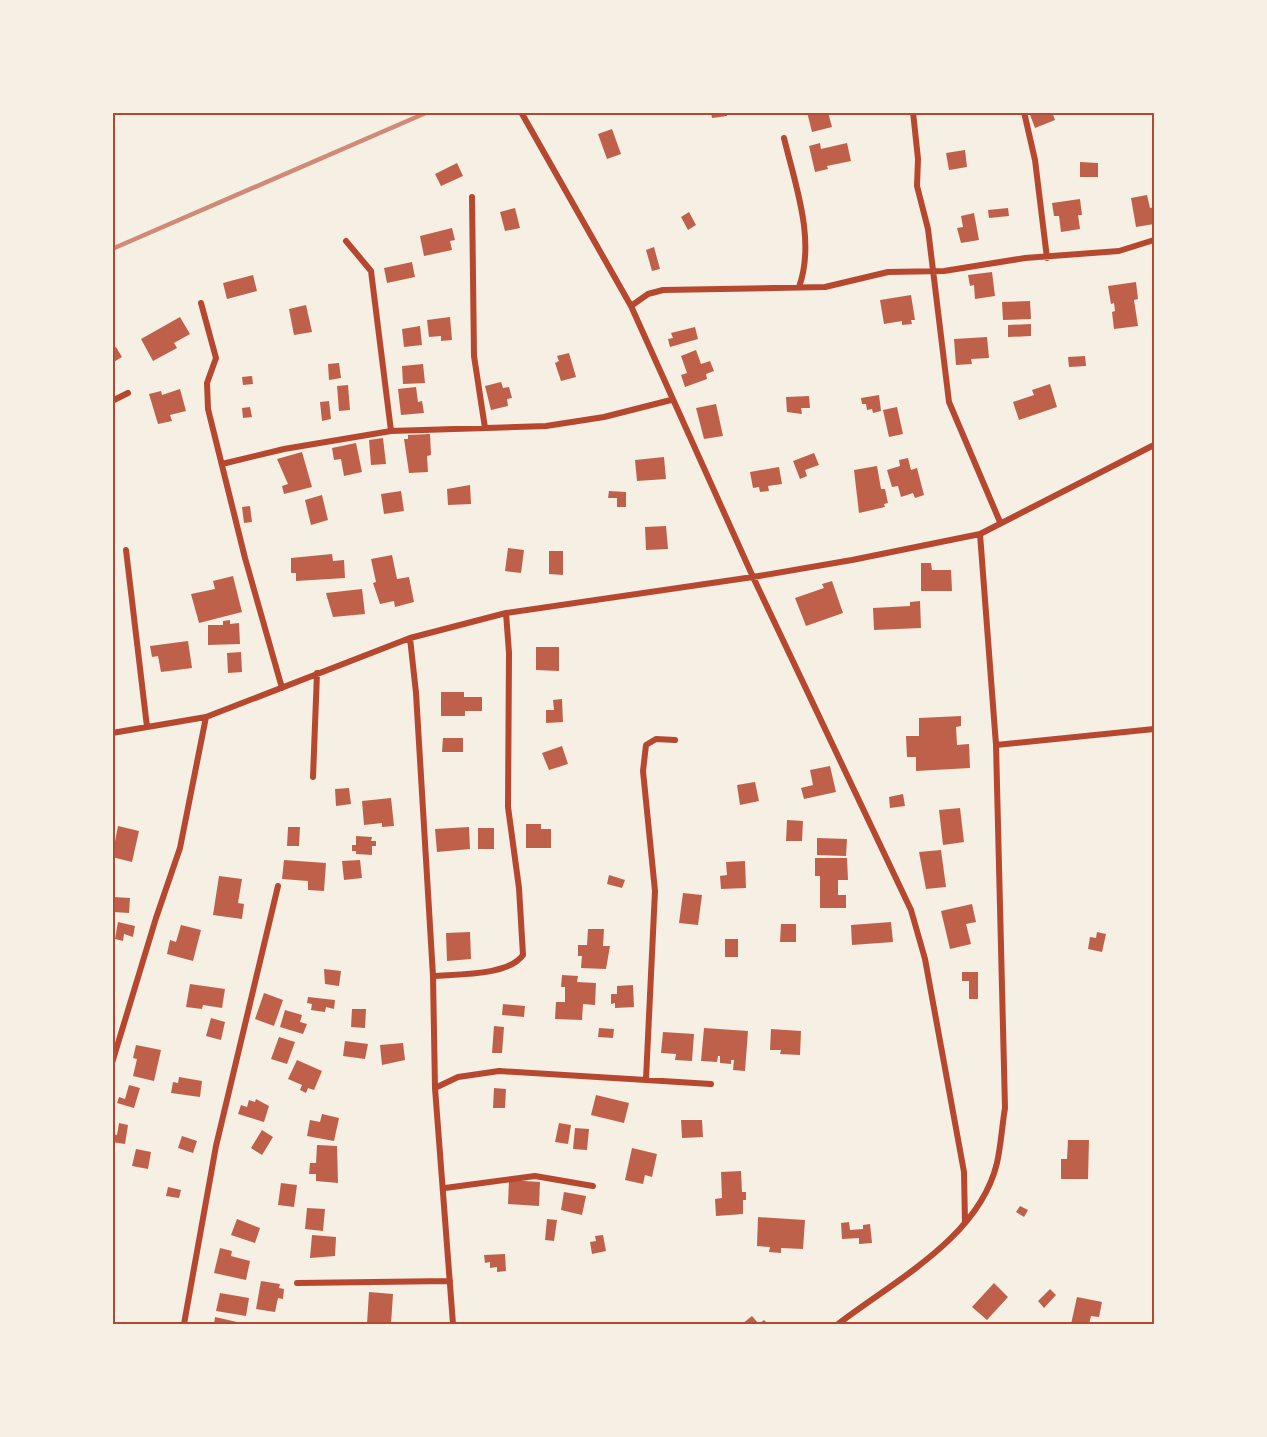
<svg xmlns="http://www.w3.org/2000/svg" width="1267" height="1437" font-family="'Roboto Serif',serif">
<rect width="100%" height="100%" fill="#f6efe4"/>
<!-- building -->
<path fill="#bf614a" d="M711,112h16v4l-15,2z
M807,112h21l4,15 -20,5z
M1029,112h23l3,8 -20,8z
M612,129l9,25 -14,5 -9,-25z
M820,143l1,6 26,-6 4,18 -24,5 1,3 -13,3 -6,-26z
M965,150l2,17 -18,3 -3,-17z
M1080,162l18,1v14h-18z
M457,163l6,13 -22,10 -6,-12z
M1147,195l3,13 4,-1v17l-18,3 -5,-29z
M1080,199l2,16h-4l2,14 -19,3 -2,-16h-5l-2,-13z
M515,208l5,20 -15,3 -5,-19z
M1008,208l1,8 -20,2 -1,-8z
M689,212l7,13 -8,5 -7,-13z
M974,213l5,27 -18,3 -4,-15 6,-1 -2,-11z
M452,228l3,12 -5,1 2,9 -28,6 -4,-20z
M654,247l6,22 -8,2 -6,-21z
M412,262l3,15 -28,6 -3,-15z
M992,272l3,24 -20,3 -1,-14 -4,1 -2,-11z
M253,275l4,16 -30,8 -4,-16z
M1136,282l2,17 -4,1 4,26 -24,3 -2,-17 3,-1 -1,-8 -3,1 -3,-18z
M911,295l4,25h-4l1,4 -10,1v-4l-18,3 -4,-24z
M1030,301l1,18 -28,1 -1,-18z
M306,305l6,27 -18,3 -5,-26z
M180,317l10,17 -16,9 3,5 -24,13 -12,-22z
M450,317l2,23 -11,1v-5l-12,1 -2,-17z
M1031,324v12l-23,1v-12z
M420,326l2,19 -18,2 -2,-18z
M695,327l3,12 -28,8 -2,-8 5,-1 -2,-5z
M987,337l2,21 -18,1 1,5 -16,1 -2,-26z
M116,347l6,10 -10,6v-14z
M696,350l5,14 9,-3 4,10 -8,3 1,5 -22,8 -4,-12 6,-2 -6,-17z
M569,353l7,24 -15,4 -6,-18 4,-2 -2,-5z
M1085,356l1,10 -17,1 -1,-10z
M339,363l2,15 -12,2 -1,-16z
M423,364l2,19 -22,1 -1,-18z
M252,376l1,8 -10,1 -1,-8z
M501,382l2,6 6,-1 3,11 -5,1 1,7 -17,4 -6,-24z
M1050,384l7,23 -38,13 -6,-18 21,-7 -2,-5z
M348,385l2,25 -11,1 -2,-25z
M416,387l2,15 4,-1 2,12 -23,2 -3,-26z
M180,389l6,22 -16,4 2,6 -14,3 -9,-30 12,-3 1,4z
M879,395l2,16 -8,2 -1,-4 -5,1 -1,-6h-4l-1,-6z
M809,396l1,12h-9l1,6 -15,-2 -1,-15z
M329,401l2,18 -9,2 -2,-19z
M716,404l7,32 -19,3 -8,-31z
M250,407l2,10 -9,1 -1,-10z
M897,407l6,27 -14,3 -6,-27z
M430,434l1,21 -4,1 1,16 -19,1 -5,-34h4v-4z
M383,438l3,26 -15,1 -2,-25z
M356,443l6,29 -18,4 -3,-17 -7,1 -2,-12z
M302,452l10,35 -28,7 -2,-8 6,-2 -11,-25z
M814,453l5,12 -14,5 2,6 -7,3 -7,-18z
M664,457l2,22 -29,2 -2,-21z
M908,458l3,12 6,-2 7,27 -9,3 -2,-5 -12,4 -3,-11 -6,1 -5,-17 13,-4 -1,-6z
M877,466l4,23h4l3,14 -4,1 1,3 -26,6 -5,-43z
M779,467l3,17 -14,2 1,5 -9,1 -1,-5 -6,1 -3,-16z
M470,485l1,19 -23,1 -1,-16z
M401,491l3,20 -20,3 -3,-20z
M609,491l17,1v15h-9v-9h-9z
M322,495l6,25 -17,5 -6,-25z
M250,506l2,16 -8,1 -2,-16z
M666,526l2,23 -22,1 -1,-23z
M508,548l16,2 -3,23 -16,-2z
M549,551h14v24l-14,-1z
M332,554l1,7 11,-1 1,18 -49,3v-8h-5v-15z
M392,555l5,24 12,-2 5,25 -19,5 -1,-6 -14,3 -7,-21 3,-1 -5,-23z
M921,563h10l1,7h19l1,21h-31z
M233,576l9,36 -43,11 -8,-29 24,-5 -2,-8z
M832,581l11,32 -37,13 -11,-28 29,-10 -2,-4z
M362,589l3,25 -32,3 -7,-24z
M920,601l1,27 -47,2 -1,-22 37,-2v-4z
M230,620v4l9,-1 1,21 -32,1v-20h15v-4z
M188,641l4,27 -31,4 -3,-16 -6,1 -2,-11z
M536,647h23v24l-23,-1z
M241,652l1,20 -14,1 -1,-20z
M441,692h23v5h18v14h-17v5h-24z
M562,699l1,23 -17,1v-13h8l-1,-10z
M961,716v10l-5,1 1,18 12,-1 1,24 -54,3v-14h-9l-1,-21h13v-18z
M443,738h20v14h-21z
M562,746l6,18 -19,6 -7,-17z
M830,766l6,26 -32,7 -3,-11 12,-3 -3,-15z
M755,782l4,19 -19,4 -3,-20z
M349,788l2,16 -15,2 -1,-17z
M903,794l2,12 -15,2 -1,-11z
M391,798l3,28 -12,1v-4l-18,2 -2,-24z
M960,808l4,34 -21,3 -4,-35z
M787,820l16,1 -1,20h-16z
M526,824h15v5h10v19h-25z
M118,826l21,5 -7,31 -20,-5z
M288,827h12l-1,19h-12z
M469,827l1,22 -33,3 -2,-23z
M478,828h16v21h-16z
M356,836l16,1 -1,4h5v5h-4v9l-16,-1v-3h-4v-6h4z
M817,838l30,1 -1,17 -29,-1z
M941,850l5,37 -20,2 -7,-37z
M815,858h32l1,22h-10v15h8v13h-26v-32h-5z
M284,860l42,3 -2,28 -16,-1v-9l-26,-2z
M360,860l2,18 -18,2 -2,-19z
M745,861l1,27 -25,1 -1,-13 7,-1 -1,-13z
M609,875l16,5 -3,8 -15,-4z
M219,876l23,3 -4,24 6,1 -2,15 -29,-4z
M683,893l19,2 -4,30 -19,-2z
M114,897l16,1 -1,15 -16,-1z
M972,904l4,18 -10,2 5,20 -21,5 -9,-38z
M118,922l17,4 -2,11 -9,-3 -1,7 -8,-2z
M891,922l2,20 -41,3 -1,-20z
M781,924h15v18h-16z
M181,925l20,5 -8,31 -26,-7 3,-14 6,2z
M588,929h16l-1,17h7l-4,23 -25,-1 1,-12h-4v-11h9z
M470,932l1,27 -24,2 -1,-28z
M1097,932l9,2 -4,18 -14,-3 2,-12 6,1z
M725,939h13v18h-13z
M324,969l17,2 -2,15 -14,-2z
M962,972h16v27h-9v-18h-7z
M562,975l16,1 -1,6 19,1 -1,22 -12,-1 -1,16 -27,-1 1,-17h9v-15h-4z
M190,984l35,5 -3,19 -19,-3 -1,4 -16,-2z
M633,985l1,22 -19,1v-5l-4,1v-10h6v-8z
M264,993l19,7 -9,26 -19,-7z
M308,997l27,3 -1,9 -8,-2 -1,5 -14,-2 1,-6 -5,-1z
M503,1004l22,2 -1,11 -22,-2z
M352,1009h14l-1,19 -14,-1z
M285,1010l17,5 -2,7 7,2 -4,10 -23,-7z
M211,1018l14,4 -4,18 -15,-4z
M494,1026l10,1 -2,26h-10z
M599,1028l15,1 -1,9 -15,-1z
M704,1028l44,3 -3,40 -12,-1 1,-10h-3v4l-11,-1v-7h-2l-1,6 -16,-1z
M771,1029l30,2 -1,24 -20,-1 1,-4h-11z
M663,1032l31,2 -2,27 -17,-1 1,-6 -15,-1z
M279,1037l16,5 -8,22 -16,-5z
M345,1041l23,3 -3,15 -22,-3z
M403,1043l2,17 -23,5 -2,-20z
M136,1045l25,5 -7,31 -21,-5 4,-17 -4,-1z
M297,1060l25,11 -8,19 -6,-2 -2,5 -6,-3 2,-5 -14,-6z
M179,1077l23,4 -2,16 -29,-4 2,-11 5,1z
M129,1085l11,3 -6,20 -17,-5 2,-6 6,2z
M494,1088l12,1 -1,19h-12z
M596,1095l33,8 -5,20 -33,-8z
M256,1099l13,7 -5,16 -26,-8 3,-9 6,2 2,-7 6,2z
M322,1114l17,4 -5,23 -27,-5 3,-16 10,2z
M681,1120h21l1,17 -21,1z
M119,1123l9,2 -3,19 -13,-2v-8l5,1z
M559,1123l12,2 -3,19 -13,-2z
M575,1128l14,1 -2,21 -14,-1z
M262,1130l11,7 -11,18 -11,-7z
M182,1136l15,5 -4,12 -15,-5z
M1068,1140h21l-1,39h-27v-20h6z
M317,1145l20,1 1,37 -22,-2v-7h-7l1,-11h6z
M632,1148l25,6 -5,23 -7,-2 -2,9 -18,-4z
M136,1149l15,3 -3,17 -16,-3z
M741,1171l1,21h4v8h-3v14l-27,2 -1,-17 7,-1 -1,-26z
M509,1180l31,2 -1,24 -31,-2z
M281,1183l16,2 -3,22 -16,-2z
M168,1187l13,3 -2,8 -13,-2z
M564,1192l22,4 -4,19 -21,-5z
M1020,1206l8,4 -4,7 -8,-5z
M307,1208l18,1 -2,22 -18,-2z
M758,1217l47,3 -2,29 -22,-1v5l-12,-1 1,-5 -13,-1z
M237,1219l23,9 -5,15 -24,-8z
M547,1219l10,1 -3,21 -9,-1z
M849,1222l1,8 13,-1v-4l7,-1 2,19 -13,1v-6l-17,1 -1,-16z
M312,1235l24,2 -1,19 -25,2z
M603,1235l3,16 -14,3 -2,-12 6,-1 -1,-5z
M220,1248l12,3 -1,5 19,5 -4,19 -32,-7z
M505,1254l1,17 -9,1v-5l-7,1v-6l-5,1 -1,-8z
M261,1281l19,3 -1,4 5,1 -1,10 -5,-1 -3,14 -19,-3z
M994,1283l14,14 -21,23 -15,-13z
M1050,1289l6,6 -12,13 -6,-7z
M369,1292l24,2 -2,30h-24z
M220,1293l29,5 -3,18 -30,-5z
M1077,1297l25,5 -3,15 -8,-1 -2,8h-18z
M752,1316l7,8 5,-4 4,4h-26z
M215,1317l22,5v2h-23z"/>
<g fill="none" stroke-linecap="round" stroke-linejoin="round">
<!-- minor -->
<path stroke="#b5482f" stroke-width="6" d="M521,112l110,194 122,271 158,333 14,49 39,213 1,51
M913,112l5,47 -1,27 11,43 21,173 51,120
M1024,112l11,48 12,98
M784,138c11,46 32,102 15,149
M472,197l2,159 11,72
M346,241l25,30 20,160
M201,303l15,55 -9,25 1,26 37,149 37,130
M631,306l17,-12 15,-4 162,-3 63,-15 56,-1 81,-13 94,-7 35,-11
M112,401l16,-8
M222,464l62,-15 107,-18 155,-5 58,-9 67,-17
M126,550l21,177
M410,638l6,55 17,283 2,112 18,236
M112,733l94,-16 204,-79 96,-25 247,-36 99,-17 128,-26
M996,745l158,-16
M313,777l4,-104
M433,976c25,-2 75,0 90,-21l-4,-67 -11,-81 1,-154 -3,-40
M112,1063l44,-145 24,-70 26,-131
M646,1079l9,-188 -12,-120 3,-26 10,-6 19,1
M435,1088l23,-11 41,-6 212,13
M445,1188l90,-12 58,10
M297,1283l153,-2
M184,1324l32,-178 62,-260
M838,1324c57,-44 141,-86 159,-161 4,-18 5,-37 8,-55l-9,-363 -16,-211 174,-89"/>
<!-- rail -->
<path stroke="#cf8b77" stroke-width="4.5" d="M112,249l316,-137"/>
</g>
<!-- border -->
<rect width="1267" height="1437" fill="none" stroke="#f6efe4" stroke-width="228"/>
<rect x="114" y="114" width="1039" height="1209" fill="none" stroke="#b5482f" stroke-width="2"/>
</svg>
